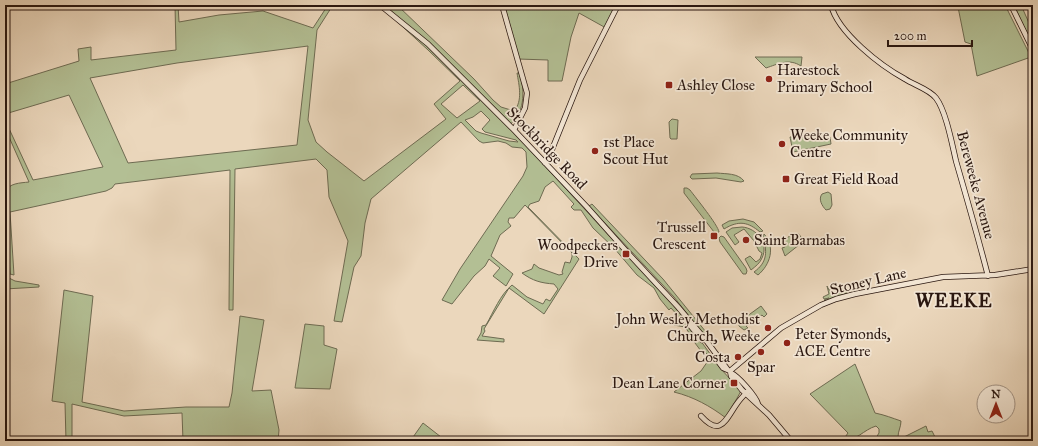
<svg xmlns="http://www.w3.org/2000/svg" width="1038" height="446" font-family="'IM FELL Great Primer',serif">
<rect width="100%" height="100%" fill="#ebd7bc"/>
<filter id="stains"><feTurbulence type="fractalNoise" baseFrequency=".005" numOctaves="4"/><feColorMatrix values="0 0 0 0 .2 0 0 0 0 .09 0 0 0 0 .02 0 0 0 .5 -.17"/></filter>
<radialGradient id="worn" r=".72"><stop offset=".6" stop-color="#630" stop-opacity="0"/><stop offset="1" stop-color="#630" stop-opacity=".3"/></radialGradient>
<!-- green -->
<path fill="#b3bf94" stroke="#6e6b52" fill-rule="evenodd" d="M175,5h3l1,17 40,-7 44,-4 50,17 15,-23h5l-16,25 -9,90 8,22 11,10 37,29 82,-62 -12,-15 26,-23 -32,-31 -49,-45h18l77,74 19,21 8,7 13,4c9,-10 5,-26 3,-38h3c5,19 5,41 -12,53l166,180 11,13 36,50 20,22 -15,27c-16,-12 -32,-21 -52,-26l27,-21 9,-13 -4,-5 -5,-2 -6,-8 -3,-6 -7,-10 -11,-2 6,-7 -9,-10 -2,2 -9,-11 -6,-11 -17,-13 -23,-27 -21,-20 -12,-18h-7l-3,-3 3,-3 -21,-23 -8,6 -6,14 -9,3 -2,3 51,52 -35,55 -35,-26 -25,41 1,2 -3,5 22,3v3l-27,-2 4,-7 1,-7 4,-1c8,-14 14,-30 26,-40l15,12 16,7 3,-5 4,2 8,-12 -4,-5c-13,-1 -21,-3 -32,-11l10,-4 2,-5 5,4 20,7 4,-1 -1,-2 3,-10 5,1 2,-6v-4l-47,-48 -11,13h-5l-1,4 3,4 -11,9 -9,21 22,18 -7,12 -13,-10 7,-8 -11,-9 -4,7 -11,10 -22,28 -10,-4 18,-31 63,-93 4,-9 -1,-15 -4,-4 -10,-1 -6,-4 -8,-2 -15,2 -4,-2 -18,-19 -90,77 -6,24 -4,33 -7,11 -12,55 -8,-1 14,-80 -19,-44 -2,-27 -11,-11 -81,10 -2,141h-4l1,-140 -115,14 -3,4 -6,3 -96,21 4,63 -4,-1 -5,-82c4,-9 15,-9 24,-10l-24,-54v-8l28,60 70,-13 -34,-72 -64,19v-30l74,-23 -1,-12 13,-2v13l85,-10zM308,46l-11,99 -169,18 -38,-85 87,-15zM463,85l17,16 -23,17 -16,-14zM481,111l9,9 -8,9 3,3 31,8 2,2 -9,-1 -28,-8 -5,-2 -11,-11 8,-3z
M502,5h116l-12,23 -27,-15 -8,24 -9,44h-14v-21l-30,-1z
M952,5h53l26,52 -54,19 -6,-32 -6,-2 -7,-35h-6z
M1014,5h7l12,27v14z
M755,57h47l-1,9c-12,-8 -23,-2 -35,2z
M672,119l6,1 -1,19h-6l-1,-1 -1,-16z
M790,137h40l1,7 -38,8z
M717,173c9,1 21,0 27,8l-3,1 -25,-4 -24,1 -2,-2 2,-3z
M684,188h3l3,2c6,8 28,35 29,42l-3,2 -2,-2 -30,-39z
M828,192l3,2 1,11 -2,4 -4,1c-4,-4 -8,-11 -4,-16z
M592,204l71,75 43,53 -3,2 -29,-37 -85,-91z
M743,219l11,3 9,9 -3,1c-12,-10 -21,-12 -36,-3l-2,-4 7,-4z
M742,227c15,1 27,17 20,31 -2,5 -6,8 -11,12l-6,-11 5,-3 6,6 4,-3 2,-6 -3,-2 -5,-10 -10,-12 -10,6 5,7 -4,3 -9,-13 6,-4z
M798,233l6,8 -19,15 -3,-8 3,-1 -2,-6 8,-6 2,3z
M764,234c12,13 6,31 -6,41l-4,-3c14,-10 13,-21 9,-36z
M721,236l3,1 22,31 1,3 -1,3h-3l-23,-32 -1,-4z
M5,276l10,5 24,4v2l-34,2z
M827,286l2,4 15,-4 3,7 -22,8 -1,-1 5,-2 -5,1 -1,-2 6,-3z
M64,290l29,6 -11,106 42,9 62,-4h43l3,-14 8,-77 24,4 -12,71 19,-1 8,40 -1,11h-95l-1,-28 -58,3 -52,-12v37h-6l-1,-38 -13,-2z
M761,306l6,8 -3,3 -2,-2 -16,11 2,2 -4,2 -5,-4v-4z
M305,324l19,2v19l13,4 -7,40 -35,-1z
M855,364l20,49c10,2 17,5 26,8 0,6 -3,10 -3,16l4,1 24,-12 2,6 4,-1 5,10h-63l5,-8v-4l-3,-3c-13,4 -19,15 -33,14l5,-7 -38,-39z
M423,423l18,14 29,2v2h-55l-4,-1z"/>
<g fill="none" stroke-linecap="round" stroke-linejoin="round">
<defs>
<path id="secondary" d="M380,5l48,39 86,86 72,76 41,46 51,55 27,32 23,31
M502,5l25,88 -2,15 -11,22
M831,5c7,28 50,61 74,74 9,6 24,10 31,19 10,13 16,46 20,63 11,38 22,76 32,115
M1011,5l22,45
M545,163l4,-6 31,-77 38,-75
M689,324l13,16
M714,356l9,12 7,3 1,5 11,14 27,25 22,26
M730,371l51,-43 40,-23 15,-6 19,-5 88,-17 52,-2 38,-6
M731,373c7,3 25,23 27,31
M701,416c19,21 24,5 35,-11 4,-6 8,-10 13,-15"/>
</defs>
<!-- secondary casing -->
<use href="#secondary" stroke="#2a1710" stroke-width="6"/>
<!-- secondary -->
<use href="#secondary" stroke="#f2e5d3" stroke-width="4.5"/>
</g>
<!-- markers -->
<g fill="#8f2418" stroke="#f2e5d3" stroke-width="1.5">
<circle cx="769" cy="79" r="4"/>
<rect x="665" y="81" width="8" height="8" rx="2"/>
<circle cx="782" cy="144" r="4"/>
<circle cx="595" cy="151" r="4"/>
<rect x="782" y="175" width="8" height="8" rx="2"/>
<rect x="710" y="232" width="8" height="8" rx="2"/>
<circle cx="746" cy="240" r="4"/>
<rect x="622" y="250" width="8" height="8" rx="2"/>
<circle cx="768" cy="328" r="4"/>
<circle cx="787" cy="343" r="4"/>
<circle cx="761" cy="352" r="4"/>
<circle cx="738" cy="357" r="4"/>
<rect x="730" y="379" width="8" height="8" rx="2"/>
</g>
<g text-anchor="middle" dominant-baseline="central" stroke-width="3.5" stroke-linejoin="round" paint-order="stroke">
<!-- poi labels -->
<g font-size="15" fill="#2a1710" stroke="#f2e5d3" text-anchor="start">
<text x="777" y="70">Harestock<tspan x="777" dy="17">Primary School</tspan></text>
<text x="677" y="85">Ashley Close</text>
<text x="790" y="135">Weeke Community<tspan x="790" dy="17">Centre</tspan></text>
<text x="603" y="142">1st Place<tspan x="603" dy="17">Scout Hut</tspan></text>
<text x="794" y="179">Great Field Road</text>
<text x="706" y="227" text-anchor="end">Trussell<tspan x="706" dy="17">Crescent</tspan></text>
<text x="754" y="240">Saint Barnabas</text>
<text x="618" y="245" text-anchor="end">Woodpeckers<tspan x="618" dy="17">Drive</tspan></text>
<text x="760" y="319" text-anchor="end">John Wesley Methodist<tspan x="760" dy="17">Church, Weeke</tspan></text>
<text x="795" y="334">Peter Symonds,<tspan x="795" dy="17">ACE Centre</tspan></text>
<text x="730" y="357" text-anchor="end">Costa</text>
<text x="761" y="367" text-anchor="middle">Spar</text>
<text x="726" y="383" text-anchor="end">Dean Lane Corner</text>
</g>
<!-- street labels -->
<g font-size="15" fill="#2a1710" stroke="#f2e5d3">
<text transform="translate(547 148) rotate(46)">Stockbridge Road</text>
<text transform="translate(976 185) rotate(75)">Bereweeke Avenue</text>
<text transform="translate(868 281) rotate(-13)">Stoney Lane</text>
</g>
<!-- district labels -->
<g font-size="19" font-weight="bold" letter-spacing="1" fill="#2a1710" stroke="#f2e5d3">
<text x="954" y="300">WEEKE</text>
</g>
</g>
<!-- margin -->
<rect width="1038" height="446" fill="none" stroke="#ebd7bc" stroke-width="20"/>
<rect x="6" y="6" width="1026" height="434" fill="none" stroke="#2a1710" stroke-width="2"/>
<rect x="10" y="10" width="1018" height="426" fill="none" stroke="#2a1710"/>
<!-- north arrow -->
<g transform="translate(996 404)"><circle r="19" fill="#f2e5d3" stroke="#a29385"/>
<path d="M0-3L7 15L0 10L-7 15Z" fill="#8f2418"/>
<text y="-6" font-size="11" font-weight="bold" text-anchor="middle" fill="#2a1710">N</text>
</g>
<!-- scale -->
<path d="M888 40v6h84v-6" fill="none" stroke="#2a1710" stroke-width="2"/>
<text x="894" y="40" font-size="12" fill="#2a1710" stroke="#f2e5d3" stroke-width="3" paint-order="stroke">200 m</text>
<rect width="100%" height="100%" filter="url(#stains)"/>
<rect width="100%" height="100%" fill="url(#worn)"/>
</svg>
